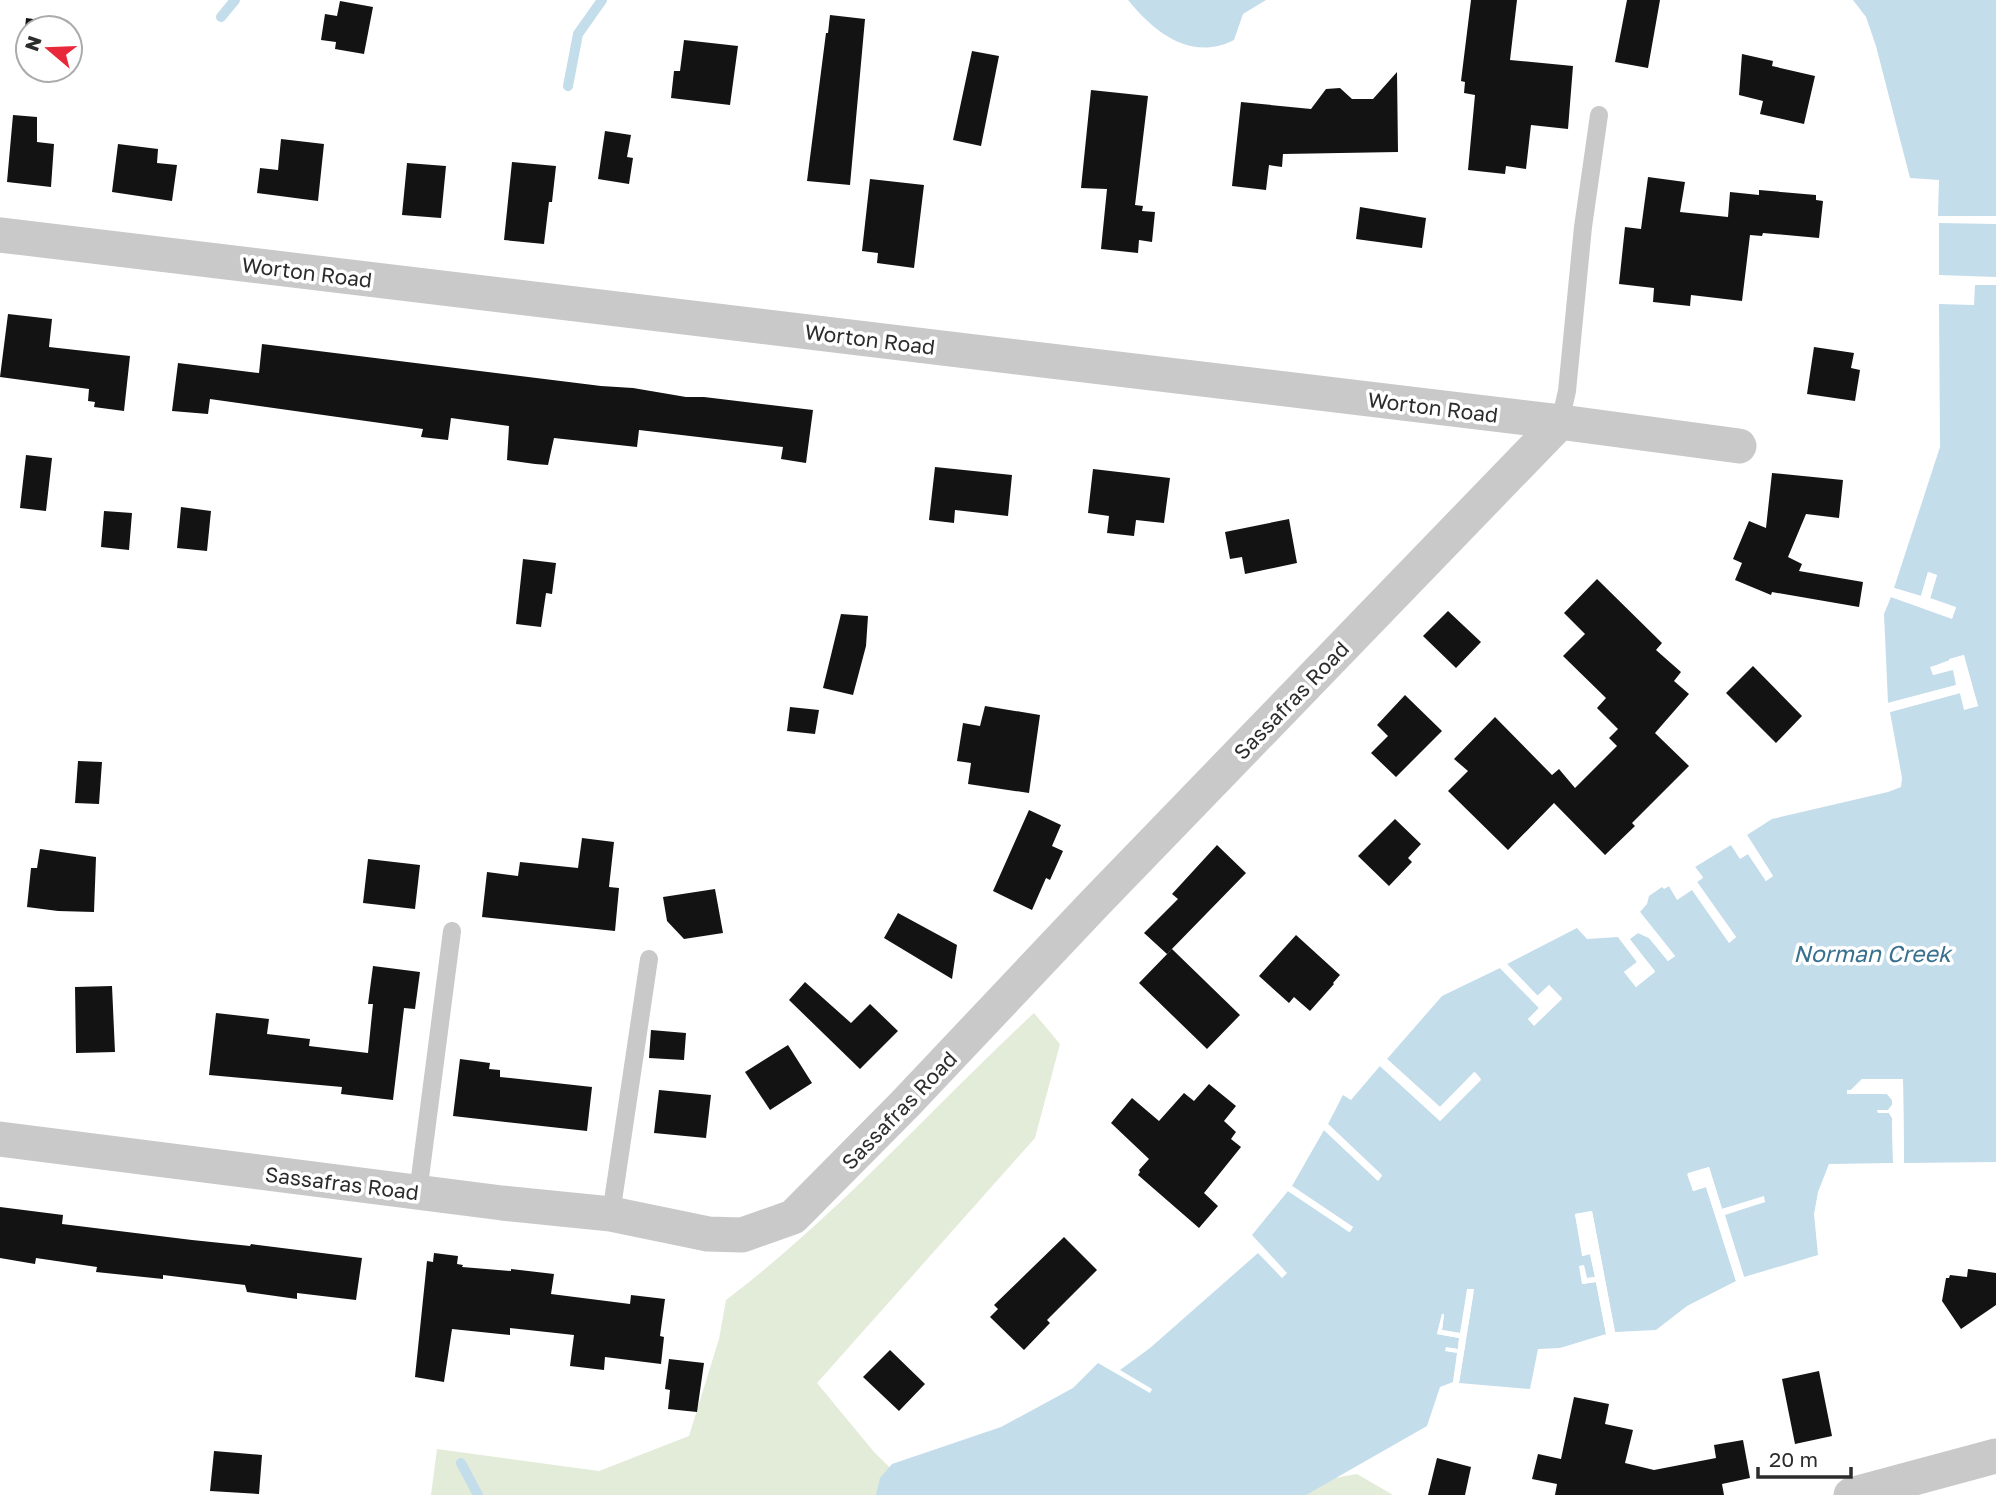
<svg xmlns="http://www.w3.org/2000/svg" width="1996" height="1495" font-family="'Golos Text',sans-serif">
<rect width="100%" height="100%" fill="#fff"/>
<!-- green -->
<path fill="#e3ebd9" d="M1034,1013l26,31 -25,94 -218,245 57,69 44,43h-487l6,-46 162,22 90,-35 30,-97 7,-39c112,-85 206,-192 308,-287z
M1357,1474l36,21h-122l19,-9z"/>
<!-- water -->
<path fill="#c4ddeb" d="M1128,0h138l-23,14 -9,26c-43,22 -80,-8 -106,-40z
M1853,0h143v216h-58l1,-36 -29,-2 -34,-132 -10,-29z
M1939,223l57,1v53l-57,-2z
M1975,285h21v877l-92,1 -1,-84h-41l-11,11 36,4 5,6v5l-4,5h-11l12,3 3,5 1,45 -64,1 -11,28 -4,22 4,41 -74,22 -20,-63 41,-12 -2,-5 -41,12 -13,-42 -21,6 5,18 13,-4 30,94 -49,25 -31,24 -41,2 -23,-121 -17,3 8,42 7,-2 5,23 -8,1 -5,6 14,-2 10,52 -46,14 -22,1 -8,40 -71,-6 15,-93 -14,43 -18,-3 2,-15 -2,-1 -5,20 22,4 -1,11 -12,-1v3l12,1 -5,30 -13,5 -13,39 -121,69h-430l4,-17 12,-14 109,-37 72,-39 25,-25 52,30 2,-4 -32,-19 30,-22 108,-95 24,25 5,-5 -35,-38 36,-44 61,41 4,-5 -61,-41 32,-56 53,50 5,-5 -54,-51 15,-29 8,5 29,-34 60,55 41,-41 -7,-8 -34,35 -53,-48 55,-63 58,-28 39,40 -11,11 6,6 28,-27 -13,-13 -11,11 -31,-32 70,-36 10,11 31,-2 19,25 -13,10 12,15 19,-16 -26,-32 9,-6 11,5 19,23 7,-5 -35,-44 7,-8 2,-8 13,-9 2,2 5,-3 8,13 15,-10 38,53 6,-5 -39,-55 6,-5 -8,-10 36,-22 9,13 8,-4 18,27 7,-5 -26,-41 25,-16 116,-27 13,-5 1,-9 -12,-66 70,-19 5,16 13,-3 -15,-51 -32,12 2,8 20,-6 4,16 -69,18 -4,-89 7,-17 61,21 4,-10 -26,-9 7,-24 -9,-3 -7,24 -27,-8 46,-141 -1,-143 35,1z"/>
<!-- pier -->
<path fill="#fff" d="M1928,572l9,3 -7,23 26,9 -4,12 -61,-22 1,-4 58,21 1,-5 -24,-9 6,-23 -5,1 -6,22 -29,-9 1,-3 27,8z
M1964,655l14,51 -14,4 -4,-17 -70,19 -1,-3 71,-19 3,2 4,13 6,-1 -12,-45 -8,2 -2,4 -16,4 20,-2 5,17 -2,4 -69,19 -1,-4 68,-18 -3,-15 -20,5 -3,-8 19,-5v-3z
M1747,835l26,41 -7,5 -18,-27 -8,5 -9,-14 3,-2 7,11 9,-3 17,25 2,-1 -25,-38z
M1693,864l10,14 -6,4 39,55 -7,6 -37,-53 -15,10 -8,-14 -4,2 -4,-5h10l7,11 12,-8h4l36,52 2,-1 -38,-54 4,-6 -6,-9z
M1640,912l35,44 -7,5 -19,-23 -11,-5 -8,6 25,33 -19,15 -12,-15 13,-10 -19,-25 2,-3 21,27 -1,3 -11,9 7,9 14,-11 -24,-30 1,-4 10,-7 13,5 18,22 2,-2 -32,-40z
M1507,964l30,32 12,-11 13,14 -28,27 -6,-7 11,-11 -39,-40 3,-2 39,40v4l-8,11 23,-22 -8,-9 -10,9h-3l-31,-33z
M1387,1059l53,48 35,-35 6,7 -41,42 -60,-55 2,-2 58,52 36,-37 -2,-2 -34,34 -55,-49z
M1862,1079h41l1,84h-3l-2,-81h-36l-7,8 32,1 7,7v8l-3,5 4,7 1,45h-4l-1,-45 -3,-5h-11l-1,-3h11l4,-5v-5l-5,-6h-40v-4h4z
M1328,1124l54,52 -4,5 -54,-51 2,-3 19,18 -19,-18z
M1709,1167l13,42 42,-13 1,6 -40,13 19,62 -3,2 -34,-108 -15,5 3,10 11,-3 3,2 30,95 -3,1 -30,-94 -13,4 -6,-17z
M1292,1186l61,41 -3,5 -62,-41z
M1592,1211l23,121 -3,1 -22,-118 -11,2 6,35 6,-1 3,2 15,80 -3,1 -10,-52 -14,2 -3,-18 5,-1 3,13 8,-1 -5,-23 -8,2 -7,-42z
M1467,1289h7l-15,94 -6,-1 4,-29 -12,-2 1,-4 12,2 1,-11 -22,-4 5,-20h2l-2,16 18,3z"/>
<g fill="none" stroke-linecap="round" stroke-linejoin="round">
<!-- stream -->
<path stroke="#c4ddeb" stroke-width="10" d="M221,17l14,-17
M568,86l10,-52 24,-34
M461,1463l17,32"/>
</g>
<!-- building -->
<path fill="#131313" d="M1471,0h46l-7,60 63,6 -5,63 -37,-4 -5,44 -20,-3 -1,8 -37,-4 7,-75 -11,-2 1,-11 -4,-1z
M1627,0h33l-12,68 -33,-6z
M340,1l33,6 -9,47 -29,-5 1,-7 -15,-2 4,-26 12,2z
M830,15l35,4 -15,166 -43,-4 19,-148h2z
M26,18l36,5 -1,5h-33v32l-6,-1z
M684,40l54,6 -8,59 -59,-7 3,-27h6z
M972,51l27,5 -18,90 -28,-6z
M1742,54l31,7 -1,5 43,10 -11,48 -44,-10 3,-13 -24,-6z
M1397,72l1,80 -115,2 -1,13 -13,-2 -3,25 -34,-4 9,-84 70,7 15,-20 14,-1 12,11h21z
M1091,90l57,6 -13,109 8,1 -1,5 13,1 -3,30 -13,-2 -1,13 -37,-4 6,-60 -26,-1z
M13,115l24,2v25l17,2 -3,43 -44,-5z
M605,131l26,4 -4,22 6,1 -4,26 -31,-5z
M281,139l43,5 -6,57 -61,-8 3,-25 18,2z
M118,144l40,5 -1,14 20,2 -5,36 -60,-9z
M512,162l44,4 -4,36h-3l-5,42 -40,-4z
M407,163l39,3 -5,52 -39,-3z
M1648,177l37,5 -5,30 48,5 2,-25 29,3v-5l57,5v5l7,1 -4,37 -56,-5 -1,3 -12,-1 -8,66 -51,-6 -1,11 -37,-4 1,-14 -35,-4 6,-57 16,2z
M870,179l54,6 -10,83 -37,-5 1,-10 -16,-2z
M1360,207l66,11 -4,30 -66,-9z
M8,314l44,5 -3,28 81,9 -6,55 -30,-4 1,-5 -7,-1 1,-12 -89,-12z
M262,344l339,42 32,2 53,9h18l109,13 -7,53 -25,-4 2,-12 -144,-17 -2,17 -83,-9 -6,27 -13,-1 -28,-4 2,-34 -58,-8 -3,22 -27,-3 2,-8 -213,-30 -2,15 -36,-3 6,-48 81,10z
M1814,347l40,6 -3,15 9,2 -5,31 -48,-7z
M26,455l26,3 -6,53 -26,-3z
M935,467l77,8 -4,41 -53,-6 -1,13 -25,-3z
M1093,469l77,9 -6,45 -28,-3 -2,16 -27,-3 2,-17 -21,-3z
M1772,473l71,7 -4,38 -33,-4 -18,43 14,7 -3,7 64,11 -4,25 -87,-15 -1,3 -36,-15 7,-17 -9,-4 16,-38 17,7z
M181,507l30,4 -4,40 -30,-3z
M104,511l28,2 -3,37 -28,-3z
M1289,519l8,44 -52,11 -3,-17 -12,2 -5,-27z
M523,559l33,4 -4,31 -6,-1 -5,34 -25,-3z
M1597,579l65,64 -6,7 25,22 -7,9 15,13 -34,39 34,33 -57,57 3,3 -30,29 -51,-52 -46,47 -60,-59 20,-20 -14,-12 41,-42 57,58 7,-6 16,19 42,-42 -8,-8 9,-9 -21,-21 9,-10 -43,-42 22,-22 -21,-21z
M1448,611l33,31 -25,26 -33,-32z
M841,614l27,2 -2,30 -13,49 -30,-7z
M1753,666l49,50 -26,27 -50,-50z
M1405,695l37,36 -46,46 -25,-24 17,-17 -11,-11z
M985,706l55,9 -11,78 -61,-9 3,-21 -14,-2 6,-38 17,3z
M790,707l29,3 -4,24 -28,-3z
M78,761l24,1 -3,42 -24,-1z
M1029,810l32,15 -9,21 11,5 -13,29 -4,-2 -14,32 -39,-19z
M1395,819l26,25 -13,14 4,4 -23,24 -31,-30z
M582,838l32,4 -5,45 10,1 -4,43 -133,-14 5,-45 31,4 2,-14 58,6z
M1217,845l29,28 -79,81 -23,-21 34,-34 -6,-5z
M40,849l56,8 -2,55 -36,-1 -31,-4 4,-39h6z
M368,859l52,6 -5,44 -52,-6z
M715,889l8,44 -39,6 -17,-18 -4,-24z
M898,913l59,32 -5,34 -68,-41z
M1296,935l44,40 -7,8 1,1 -24,27 -16,-14 -5,6 -30,-27z
M1172,949l68,66 -33,34 -68,-66z
M373,966l47,6 -5,37 -11,-1 -11,92 -52,-6 1,-7 -133,-12 7,-62 53,6 -2,15 43,5 -1,7 59,7 5,-49h-5z
M805,982l46,41 19,-19 28,27 -38,38 -71,-69z
M112,986l3,66 -39,1 -1,-66z
M651,1030l35,3 -2,27 -35,-2z
M788,1045l24,38 -42,27 -25,-38z
M460,1059l30,4 -1,6 11,1v7l92,10 -5,44 -134,-15z
M1209,1084l27,22 -12,15 12,11 -5,7 10,8 -37,46 14,13 -19,22 -61,-53 2,-3 -1,-2 10,-11 -38,-36 21,-25 27,23 25,-28 10,8z
M659,1090l52,5 -5,43 -52,-5z
M0,1207l63,8 -1,9 130,16 58,6 1,-2 111,14 -6,42 -59,-7v6l-50,-7 -2,-7 -82,-10v4l-67,-7 1,-5 -61,-9 -1,6 -35,-6z
M1064,1237l33,33 -50,50 3,3 -26,27 -34,-33 8,-8 -4,-4z
M434,1253l24,3 -1,8 6,1 -1,2 49,4v-2l43,5 -3,20 79,10 1,-9 34,4 -5,37 4,1 -3,27 -56,-7 -1,13 -34,-4 4,-31 -64,-7v7l-58,-6 -8,53 -29,-5 12,-116 6,1z
M1968,1269l28,4v32l-35,24 -19,-28 4,-23h3l1,-3 17,2z
M890,1350l35,34 -26,27 -36,-34z
M669,1359l35,4 -7,49 -29,-3 2,-19 -5,-1z
M1819,1371l13,65 -37,8 -13,-65z
M1574,1397l35,7 -4,20 28,6 -8,33 29,7 62,-12 -2,-13 29,-5 7,38 -28,6 2,11h-169l2,-11 -25,-5 6,-25 23,5z
M214,1451l48,4 -3,39 -49,-3z
M1437,1458l34,9 -6,28h-37z"/>
<g fill="none" stroke-linecap="round" stroke-linejoin="round">
<!-- lane -->
<path stroke="#c9c9c9" stroke-width="18" d="M1560,422l7,-31 16,-164 16,-112
M418,1193l34,-262
M611,1214l38,-255"/>
<!-- street -->
<path stroke="#c9c9c9" stroke-width="35" d="M0,235l1560,187 179,24
M0,1139l502,64 109,11 97,20 34,1 51,-18 112,-113 189,-200 466,-482
M1851,1495l145,-39"/>
</g>
<g text-anchor="middle" dominant-baseline="central" stroke-width="7" stroke-linejoin="round" paint-order="stroke">
<!-- street labels -->
<g font-size="21" fill="#2c2c2c" stroke="#fff">
<text transform="translate(307 272) rotate(7)">Worton Road</text>
<text transform="translate(870 339) rotate(7)">Worton Road</text>
<text transform="translate(1433 407) rotate(7)">Worton Road</text>
<text transform="translate(1291 700) rotate(-46)">Sassafras Road</text>
<text transform="translate(899 1110) rotate(-46)">Sassafras Road</text>
<text transform="translate(342 1183) rotate(7)">Sassafras Road</text>
</g>
<!-- water labels -->
<g font-size="23" font-style="italic" fill="#39708f" stroke="#fff">
<text x="1872" y="953">Norman Creek</text>
</g>
</g>
<!-- north arrow -->
<g transform="translate(49 49) rotate(289)"><circle r="33" fill="#ffffff" stroke="#ababab" stroke-width="2"/>
<path d="M0-5L12 26L0 18L-12 26Z" fill="#e8293b"/>
<text y="-10" font-size="19" font-weight="bold" text-anchor="middle" fill="#2c2c2c">N</text>
</g>
<!-- scale -->
<path d="M1758 1467v10h93v-10" fill="none" stroke="#2c2c2c" stroke-width="3.5"/>
<text x="1769" y="1467" font-size="21" fill="#2c2c2c" stroke="#ffffff" stroke-width="5" paint-order="stroke">20 m</text>
</svg>
